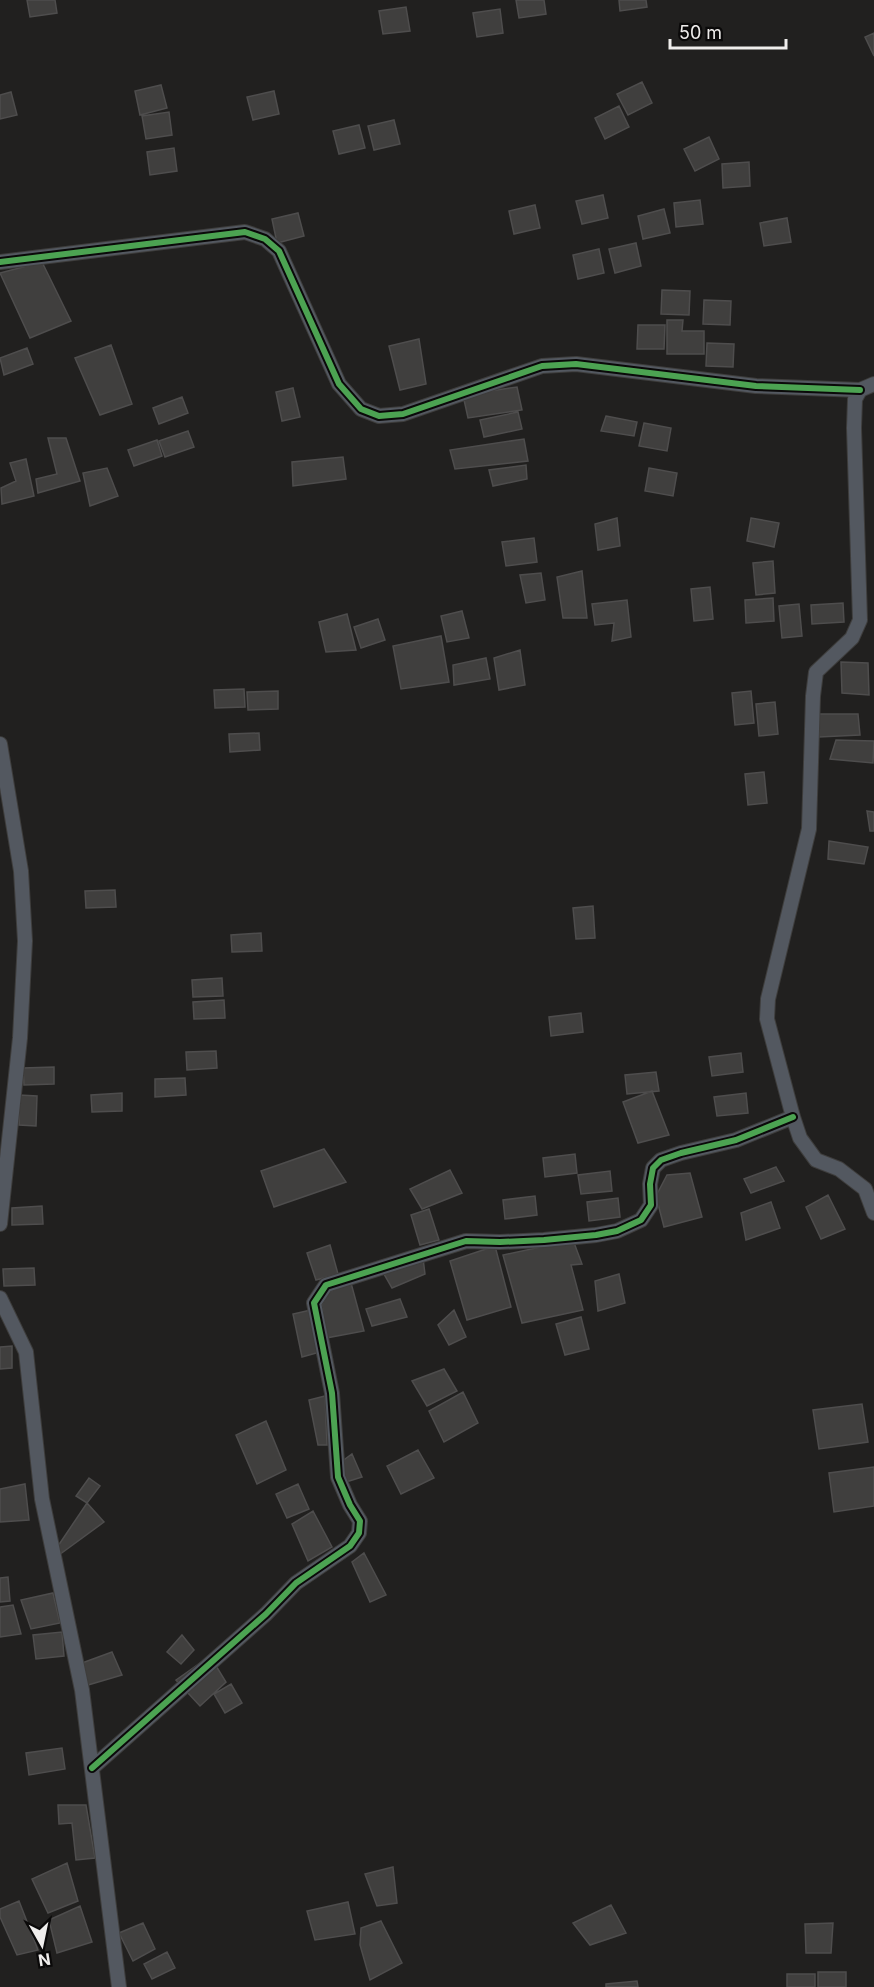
<svg xmlns="http://www.w3.org/2000/svg" width="874" height="1987" font-family="Inter,sans-serif">
<rect width="100%" height="100%" fill="#21201f"/>
<!-- building -->
<path fill="#403f3e" stroke="#4e4d4d" stroke-width="1.5" d="M27,0h28l2,13 -27,4z
M516,0h28l2,14 -27,4z
M619,0h27l1,7 -27,4z
M406,7l4,24 -27,3 -4,-23z
M500,9l3,24 -26,4 -4,-24z
M874,33v23l-9,-19z
M642,82l10,21 -24,12 -11,-21z
M161,85l6,23 -27,7 -5,-24z
M274,91l5,23 -26,6 -6,-23z
M11,92l6,23 -17,4v-24z
M619,106l10,21 -24,12 -10,-21z
M169,112l3,23 -26,4 -4,-23z
M394,120l6,24 -26,6 -6,-24z
M359,125l6,23 -26,6 -6,-23z
M709,137l10,22 -24,12 -11,-22z
M174,148l3,23 -27,4 -3,-23z
M749,162l1,24 -27,2 -1,-24z
M603,195l5,23 -26,6 -6,-23z
M700,200l3,24 -27,3 -2,-24z
M535,205l5,23 -26,6 -5,-23z
M664,209l6,24 -27,6 -5,-23z
M298,213l6,23 -27,7 -5,-24z
M787,218l4,24 -27,4 -4,-23z
M636,243l5,23 -26,7 -6,-24z
M599,249l5,24 -26,6 -5,-24z
M42,262l29,59 -41,17 -30,-65z
M662,290l28,1 -1,24 -28,-1z
M704,300l27,1 -1,24 -27,-1z
M667,320h16l-1,11h22v23h-37z
M638,325h27l-1,24h-27z
M419,339l7,45 -26,6 -11,-44z
M707,343l27,1 -1,23 -27,-1z
M111,345l21,59 -32,11 -25,-57z
M27,348l6,16 -29,11 -4,-17z
M517,387l5,23 -54,8 -5,-23z
M293,388l7,29 -18,4 -6,-29z
M182,397l6,16 -29,11 -6,-16z
M518,412l4,17 -38,8 -4,-17z
M606,416l31,6 -3,14 -33,-5z
M644,423l27,5 -4,23 -28,-5z
M188,431l6,16 -29,10 -6,-16z
M48,438h18l14,43 -42,12 -2,-14 21,-5z
M524,439l4,22 -73,8 -5,-19z
M157,440l5,16 -28,10 -6,-16z
M343,457l3,22 -53,7 -1,-24z
M26,459l8,37 -32,8 -1,-16 15,-7 -6,-18z
M526,465l1,14 -34,7 -4,-16z
M107,468l11,28 -28,10 -7,-33z
M649,468l28,5 -4,23 -28,-5z
M617,518l3,28 -22,4 -3,-26z
M751,518l28,5 -5,24 -27,-6z
M534,538l3,24 -31,4 -4,-24z
M773,561l2,32 -19,2 -3,-32z
M582,571l5,47h-24l-6,-41z
M541,573l4,27 -19,3 -6,-28z
M710,587l3,32 -19,2 -3,-32z
M773,598l1,23 -28,2 -1,-23z
M627,600l4,37 -19,4 2,-18 -19,2 -3,-21z
M843,603l1,19 -32,2 -1,-19z
M799,604l3,32 -20,2 -3,-32z
M462,611l7,27 -22,4 -6,-26z
M347,614l9,36 -30,2 -7,-30z
M378,619l7,21 -24,8 -7,-21z
M441,636l8,46 -48,7 -8,-43z
M520,650l5,35 -26,5 -5,-32z
M486,658l4,21 -36,6 -1,-20z
M841,662l27,1 1,32 -27,-2z
M244,689l1,18 -30,1 -1,-18z
M278,691v18l-30,1 -1,-18z
M751,691l3,32 -19,2 -3,-32z
M775,702l3,32 -19,2 -3,-32z
M818,714h40l2,21 -41,2z
M259,733l1,17 -30,2 -1,-18z
M836,740l38,1 -1,22 -43,-4z
M764,772l3,31 -19,2 -3,-31z
M867,811l7,1v19h-4z
M829,841l39,6 -4,17 -36,-5z
M115,890l1,17 -30,1 -1,-17z
M593,906l2,32 -19,1 -3,-31z
M261,933l1,18 -30,1 -1,-17z
M222,978l1,18 -30,1 -1,-17z
M224,1000l1,18 -31,1 -1,-17z
M581,1013l2,19 -32,4 -2,-19z
M216,1051l1,17 -30,2 -1,-18z
M741,1053l2,19 -31,4 -3,-19z
M54,1067v17l-30,1 -1,-17z
M656,1072l3,19 -32,3 -2,-19z
M185,1078l1,17 -31,2v-18z
M652,1091l17,44 -31,8 -15,-41z
M122,1093v18l-30,1 -1,-17z
M746,1093l2,20 -31,3 -3,-19z
M19,1095l18,1 -1,30 -17,-1z
M324,1149l22,33 -72,25 -13,-36z
M575,1154l2,19 -32,4 -2,-19z
M776,1167l8,14 -33,12 -7,-14z
M450,1170l12,23 -40,16 -12,-20z
M610,1171l2,20 -31,3 -3,-19z
M690,1173l12,44 -38,10 -8,-31 11,-21z
M828,1195l17,34 -24,10 -15,-32z
M535,1196l2,19 -32,4 -2,-19z
M618,1198l2,19 -31,4 -2,-19z
M771,1202l9,26 -34,12 -5,-27z
M42,1206l1,18 -31,1v-17z
M429,1209l10,31 -19,5 -9,-30z
M573,1240l9,24 -11,1 12,45 -61,13 -19,-68z
M330,1245l8,29 -22,6 -9,-27z
M495,1246l16,61 -44,13 -17,-59z
M423,1258l2,16 -33,14 -8,-14z
M34,1268l1,17 -31,1 -1,-17z
M619,1274l6,29 -27,8 -3,-30z
M351,1283l13,48 -38,7 -4,-34 7,-12z
M400,1299l7,18 -35,9 -6,-17z
M311,1310l9,42 -18,5 -9,-43z
M454,1310l12,27 -17,8 -11,-20z
M581,1317l8,32 -24,6 -9,-31z
M12,1346v22l-12,1v-22z
M444,1369l13,22 -30,15 -15,-25z
M463,1392l15,31 -34,19 -15,-31z
M325,1396l2,49h-9l-9,-45z
M862,1404l6,38 -49,7 -6,-39z
M266,1421l20,49 -29,14 -21,-49z
M418,1450l16,28 -33,16 -14,-28z
M352,1454l10,23 -16,5 -5,-20z
M874,1467v39l-40,6 -5,-39z
M89,1478l11,8 -13,17 -11,-7z
M25,1484l4,36 -29,2v-33z
M298,1484l11,25 -22,9 -11,-24z
M87,1503l17,19 -45,33 -1,-9z
M313,1511l19,36 -24,14 -16,-37z
M364,1553l22,42 -16,7 -18,-40z
M8,1577l2,24 -10,1v-24z
M53,1593l7,30 -29,6 -10,-29z
M13,1605l8,29 -21,3v-30z
M62,1632l2,24 -28,3 -3,-24z
M182,1635l12,15 -13,14 -14,-12z
M112,1652l10,23 -34,10 -6,-22z
M210,1656l16,26 -26,24 -24,-26z
M231,1684l11,19 -17,10 -11,-19z
M62,1748l3,21 -36,6 -3,-22z
M58,1805h28l9,53 -19,2 -4,-37 -13,1z
M67,1863l11,38 -30,12 -16,-34z
M393,1867l4,36 -20,3 -12,-32z
M19,1901l19,49 -21,5 -17,-38v-8z
M348,1902l7,32 -40,6 -8,-29z
M611,1905l15,28 -36,12 -17,-22z
M80,1906l12,36 -35,11 -8,-33z
M381,1921l21,42 -32,17 -10,-35 1,-17z
M143,1923l12,26 -22,12 -14,-28z
M833,1923l-2,30h-25l-1,-29z
M167,1952l8,16 -23,11 -8,-15z
M818,1972h28v15h-28z
M787,1974h28v13h-28z
M637,1981l1,6h-32v-3z"/>
<g fill="none" stroke-linecap="round" stroke-linejoin="round">
<defs>
<path id="street" d="M0,262l245,-30 20,7 14,12 60,133 22,25 18,7 24,-2 139,-48 34,-2 180,22 104,4
M874,384l-14,6 -5,9 -1,29 6,192 -8,18 -36,34 -3,24 -4,133 -41,170 -1,20 26,98 7,21 16,22 23,9 26,20 9,24
M0,744l21,127 4,70 -5,97 -20,186
M0,1298l26,54 16,147 40,191 37,297
M92,1768l174,-154 30,-31 54,-37 9,-13 1,-12 -10,-16 -12,-28 -6,-84 -18,-90 12,-18 140,-44 34,1 44,-2 52,-5 21,-4 24,-11 10,-15 -1,-21 3,-16 8,-8 20,-7 55,-13 57,-23"/>
</defs>
<!-- street casing -->
<use href="#street" stroke="#3e3d3c" stroke-width="16"/>
<!-- street -->
<use href="#street" stroke="#535860" stroke-width="14"/>
<defs>
<path id="cycleway" d="M0,262l245,-30 20,7 14,12 60,133 22,25 18,7 24,-2 139,-48 34,-2 180,22 104,4
M92,1768l174,-154 30,-31 54,-37 9,-13 1,-12 -10,-16 -12,-28 -6,-84 -18,-90 12,-18 140,-44 34,1 44,-2 52,-5 21,-4 24,-11 10,-15 -1,-21 3,-16 8,-8 20,-7 55,-13 57,-23"/>
</defs>
<!-- cycleway casing -->
<use href="#cycleway" stroke="#0a0909" stroke-width="10"/>
<!-- cycleway -->
<use href="#cycleway" stroke="#4ca352" stroke-width="6"/>
</g>
<!-- north arrow -->
<g transform="translate(42 1945) rotate(171)" stroke="#0a0909" stroke-width="4.5" paint-order="stroke">
<path d="M0-4.5L10 22L0 15L-10 22Z" fill="#efedec"/>
<text y="-9" font-size="16" font-weight="bold" text-anchor="middle" fill="#efedec">N</text>
</g>
<!-- scale -->
<path d="M670 39v9h116v-9" fill="none" stroke="#efedec" stroke-width="3"/>
<text x="679" y="39" font-size="18" fill="#efedec" stroke="#0a0909" stroke-width="4.5" paint-order="stroke">50 m</text>
</svg>
